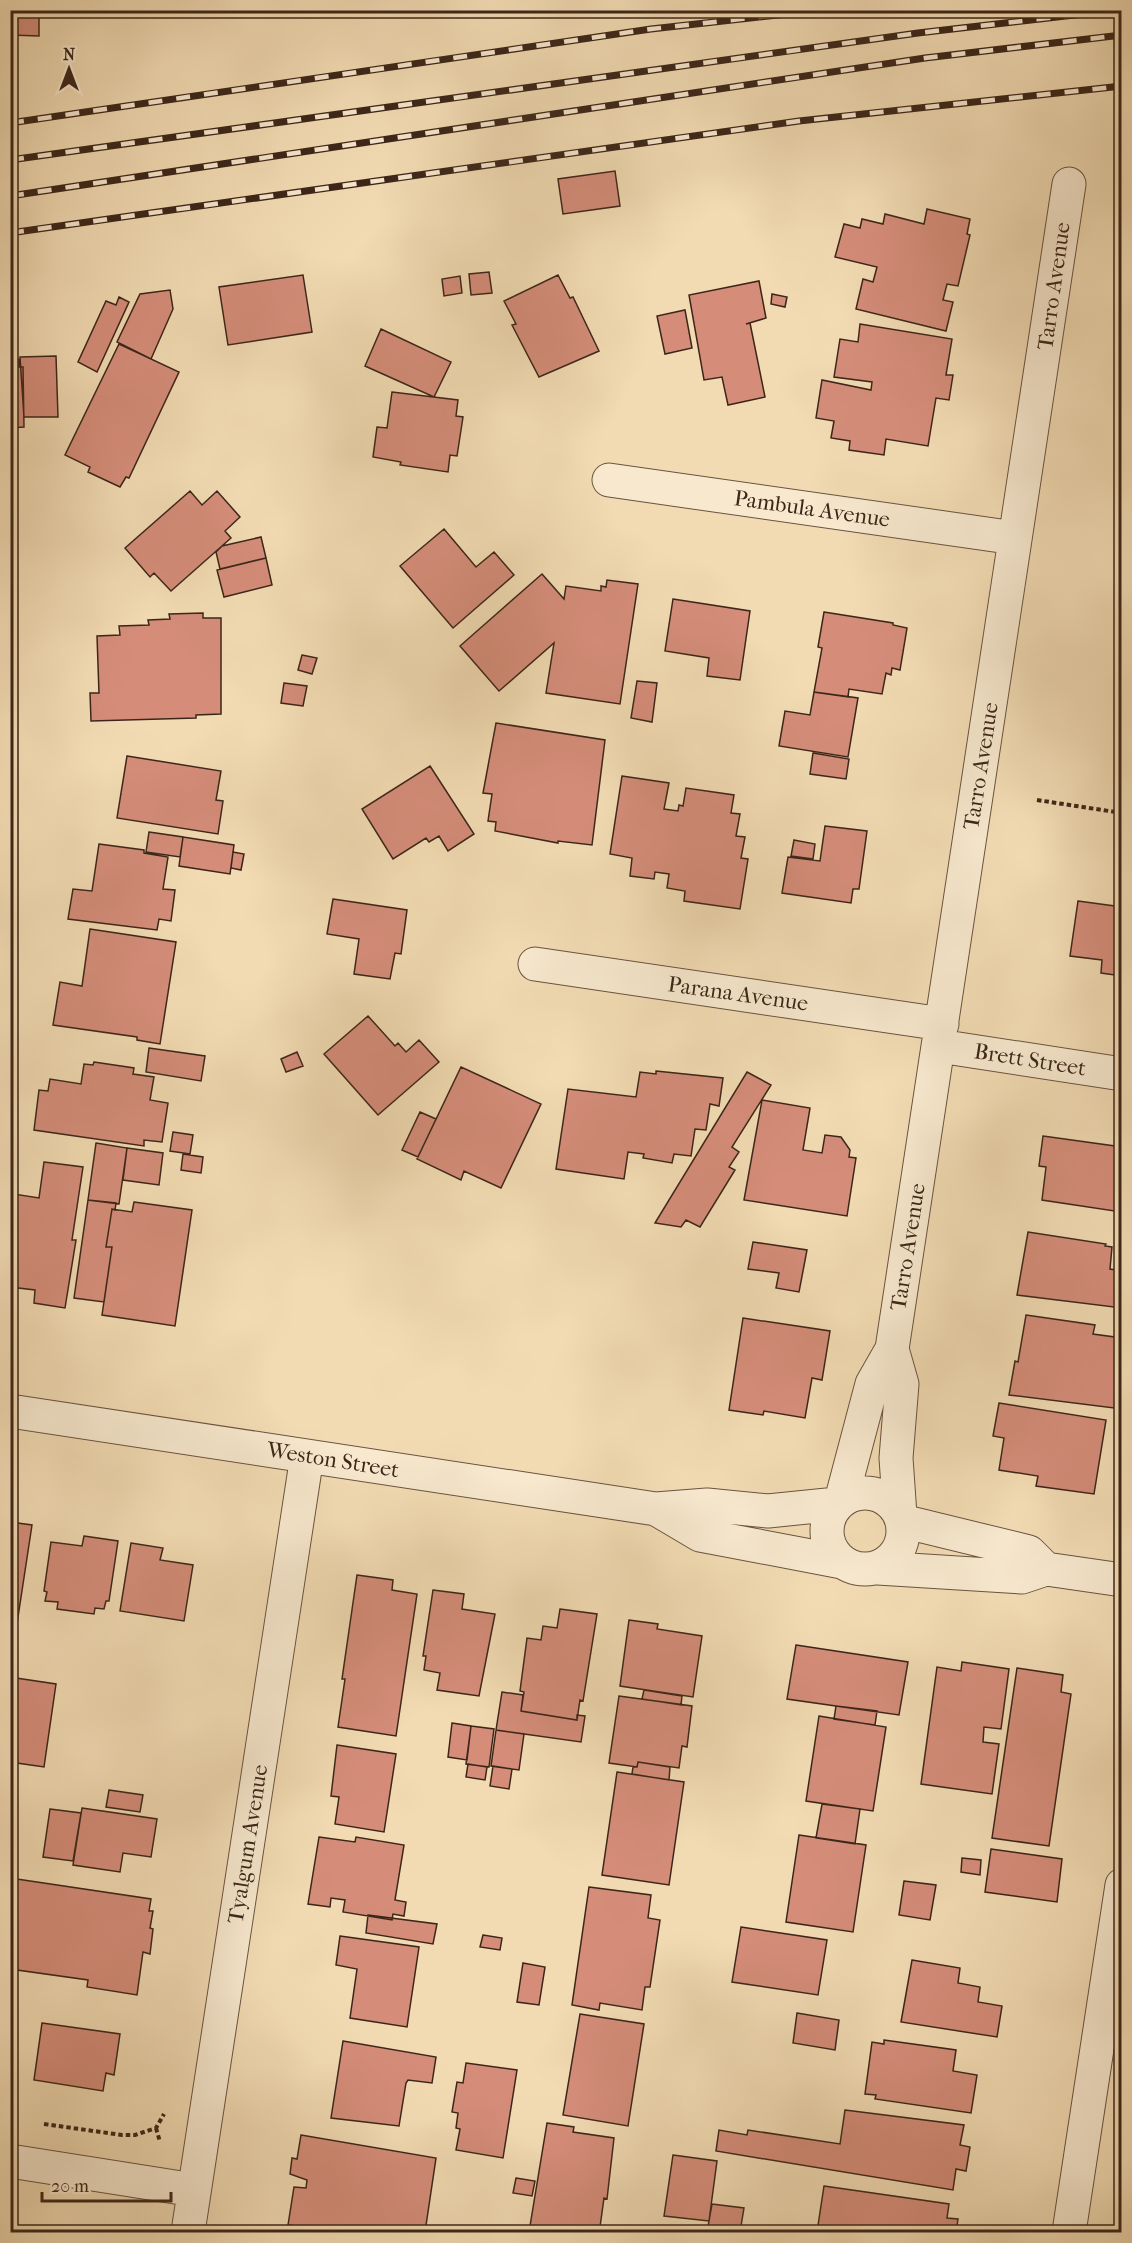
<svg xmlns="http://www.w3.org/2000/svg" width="1132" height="2243" font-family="'IM FELL French Canon',serif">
<rect width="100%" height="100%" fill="#f2dbb3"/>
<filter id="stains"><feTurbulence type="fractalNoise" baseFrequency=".00333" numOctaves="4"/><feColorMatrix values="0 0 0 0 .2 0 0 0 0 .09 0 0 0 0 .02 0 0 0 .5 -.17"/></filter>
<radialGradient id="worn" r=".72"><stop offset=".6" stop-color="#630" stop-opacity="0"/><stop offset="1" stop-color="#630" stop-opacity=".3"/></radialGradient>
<!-- building -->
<path fill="#d58d7a" stroke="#3c2619" stroke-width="1.5" d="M10,10h29v26l-29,-1z
M615,171l5,35 -57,8 -5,-35z
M927,209l43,10 -3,15 3,1 -12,51 -11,-2 -4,16 10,2 -7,29 -90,-22 7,-30 10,3 4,-15 -42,-10 9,-33 16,4 2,-9 21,5 2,-10 39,10z
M489,272l3,21 -21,2 -2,-21z
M303,275l9,57 -84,13 -9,-58z
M558,275l12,23 3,-1 26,54 -60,26 -27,-52 4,-1 -12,-23z
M460,276l2,17 -18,3 -2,-17z
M759,281l7,37 -20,6 4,-1 15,74 -37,8 -6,-28 -18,3 -15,-85z
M170,290l3,19 -22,50 -34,-17 23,-48z
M772,294l15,3 -2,10 -14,-3z
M119,297l10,5 -32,70 -19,-10 28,-61 10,4z
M685,310l7,38 -27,6 -8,-38z
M860,324l92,15 -6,36h7l-4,25 -13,-2 -8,48 -42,-7 -2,16 -35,-5 1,-9 -19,-3 3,-17 -18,-3 6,-38 49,10 1,-8 -38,-5 6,-38 18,3z
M381,329l70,33 -17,35 -69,-31z
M119,344l60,28 -50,106 -3,-1 -6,10 -32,-15 2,-5 -25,-12z
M56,356l2,61h-34l-4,-60z
M19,359v8h4l1,60 -14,1v-68z
M392,392l66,8 -2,16 7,1 -6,39 -7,-1 -2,17 -48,-7 1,-3 -28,-5 4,-30 10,1z
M190,491l12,14 15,-14 23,26 -15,14 6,7 -60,53 -17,-18 -4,4 -25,-29z
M444,529l32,38 18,-15 20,23 -61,53 -53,-62z
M261,537l5,21 -46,11 -4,-17 6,-6z
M266,558l6,27 -48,12 -7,-27z
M542,574l22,25 2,-13 35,5v-5l5,1 1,-7 31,4 -18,120 -74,-11 8,-50 -55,48 -39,-45z
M673,599l77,12 -10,69 -33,-4 2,-18 -44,-7z
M824,612l69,11v2l14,3 -7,42 -8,-2 -1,7 -5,-2 -4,21 -33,-5 -1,8 -34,-5 8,-44 -4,-1z
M203,613v5h18v96l-25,1v3l-105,3 -1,-28h9l-2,-57 23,-1 -1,-9 30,-1 -1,-5 22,-1 -1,-5z
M302,655l15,3 -5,16 -14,-4z
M637,681l20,2 -5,39 -21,-4z
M284,683l23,3 -4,20 -22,-3z
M814,692l44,6 -10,59 -69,-11 6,-35 25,4z
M496,723l109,17 -13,105 -34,-4v2l-63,-12 1,-9 -8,-1 4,-27 -9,-1z
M813,753l36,6 -3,20 -36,-5z
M127,756l94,15 -5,29 7,1 -5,33 -101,-16z
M430,766l44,68 -26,17 -9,-15 -10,6 -3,-4 -33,21 -31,-50z
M622,776l47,7 -5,26 14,2 1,-6 4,1 3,-18 48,7 -3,18 9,1 -4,22 9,1 -4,21 7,1 -8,50 -56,-8 1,-10 -18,-3 2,-14 -14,-2 -1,7 -24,-3 2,-18 -22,-4z
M825,826l42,5 -8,58h-6l-2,14 -69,-10 6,-36 32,4z
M149,832l34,5 -3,20 -34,-5z
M183,837l51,8 -4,29 -51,-8z
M794,840l21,4 -2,15 -22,-3z
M99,844l45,6v3l24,4 -5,32 12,1 -4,31 -12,-2 -2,11 -89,-11 5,-30 19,2z
M233,852l11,2 -3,16 -10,-2z
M333,899l74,11 -6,44 -6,-1 -5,26 -36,-5 5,-35 -32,-5z
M1078,901l44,6v69l-21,-3 1,-13 -32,-4z
M90,929l86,13 -16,102 -23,-4v-3l-84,-12 7,-43 22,4z
M368,1016l27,30 3,-3 8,9 13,-12 20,22 -61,53 -54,-61z
M149,1048l56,8 -4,25 -55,-9z
M297,1052l6,14 -17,6 -5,-13z
M94,1062l40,6 -1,6 21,3 -4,23 18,3 -6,39 -18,-2v6l-110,-16 5,-40 9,1 2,-12 31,5 3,-20 9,1z
M461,1067l80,37 -40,84 -37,-17 -3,9 -44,-21z
M656,1071l67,7 -4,28 -9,-2 -4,26 -11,-1 -4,27 -17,-2 -2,9 -29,-5 1,-4 -16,-2 -4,27 -68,-10 12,-80 68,8 4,-25 16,2z
M747,1072l24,13 -39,62 7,5 -10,15 6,3 -35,57 -14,-7 -5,7 -26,-4z
M762,1100l48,8 -7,42 19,3 3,-18 16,2 9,13 -1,7 7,1 -9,58 -103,-16z
M420,1112l16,7 -18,38 -16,-7z
M173,1132l20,3 -3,19 -20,-3z
M1043,1136l79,11 -1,65 -79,-12 4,-33 -7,-1z
M96,1143l31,5 -8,56 -31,-4z
M127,1148l36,5 -4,32 -36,-5z
M183,1154l20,3 -2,16 -20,-3z
M44,1162l39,5 -11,73h4l-11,68 -31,-5 1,-13 -25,-3v-66l4,-27 25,4z
M88,1200l28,3 -1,7 -3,-1 -6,38h6l-8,55 -30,-4z
M134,1202l58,8 -17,116 -73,-11 10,-68h-6l6,-38 20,3z
M1120,1221h2v22l-5,-1z
M1028,1232l78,12 -1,2 7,1 -2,22 12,2v37l-105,-13z
M753,1242l54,8 -8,42 -23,-4 3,-15 -31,-4z
M1026,1315l69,10 -2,9 29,4v71l-113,-14 6,-34 3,1z
M743,1318l87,13 -8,49 -10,-2 -7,40 -41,-7 -1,4 -34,-5z
M999,1403l107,17 -12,74 -58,-8 2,-10 -39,-6 5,-32 -11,-2z
M10,1522l22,3 -21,138h-1z
M84,1536l34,5 -9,60h-3l-2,8 -9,-1 -1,6 -37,-5 1,-7 -13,-1 2,-9 -3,-1 7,-49 31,4z
M131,1543l32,5 -3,12 33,5 -9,56 -64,-10z
M357,1575l36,5 -1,10 25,4 -21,142 -58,-9 7,-48h-3z
M433,1590l31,4 -2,15 33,5 -16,82 -42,-6 3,-17 -16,-3 2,-14h-3z
M560,1609l37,5 -14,87 -3,-1 -3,20 -56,-9 3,-19 -4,-1 7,-53 14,2 2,-14 14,2z
M629,1620l29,4 -1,5 45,7 -9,61 -73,-11z
M796,1645l112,17 -9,53 -112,-16z
M962,1662l47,7 -8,60 -17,-2 -1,15 16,2 -7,50 -71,-10 16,-117 24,4z
M1017,1668l46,7 -2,17 10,2 -22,152 -57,-8z
M16,1678l40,6 -12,83 -34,-5v-50z
M644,1690l38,6 -1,9 -39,-6z
M502,1692l21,3 -2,16 56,9v-5l8,1 -4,26 -85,-12z
M619,1696l73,10 -5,41 -5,-1 -3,22 -41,-6 -1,5 -28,-4z
M836,1706l41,5 -2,14 -41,-6z
M819,1716l67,11 -13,84 -67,-10z
M452,1723l19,3 -4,34 -19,-3z
M471,1726l23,3 -5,38 -23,-3z
M496,1730l28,4 -5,36 -28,-4z
M337,1745l59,9 -12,78 -49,-8 4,-27 -8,-1z
M638,1762l32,5 -1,13 -37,-6 1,-7h4z
M468,1764l19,3 -2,13 -19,-3z
M493,1766l19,3 -3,20 -19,-3z
M617,1772l67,10 -15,103 -67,-10z
M109,1790l34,5 -3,17 -34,-5z
M822,1804l38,5 -5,35 -39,-6z
M82,1808l75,11 -6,38 -28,-4 -3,19 -47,-7z
M50,1809l31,4 -8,48 -30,-4z
M799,1835l67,10 -13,87 -67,-10z
M319,1837l36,5 1,-5 48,8 -9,55 11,2 -2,14 -11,-2 -1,6 -49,-8 2,-12 -14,-2 -1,9 -22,-3z
M991,1849l71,10 -5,43 -72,-10z
M962,1858l19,2 -1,15 -19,-3z
M10,1878l141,21 -2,12h4l-3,17 3,1 -3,25 -7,-2 -6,43 -50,-8 1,-7 -78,-11z
M904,1881l32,4 -6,35 -31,-5z
M589,1887l62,8 -3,23 12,2 -10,67h-5l-3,23 -42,-7 -1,7 -27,-5z
M368,1915l69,9 -4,20 -67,-11z
M741,1927l86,13 -9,55 -86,-13z
M483,1935l19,3 -2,12 -20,-3z
M340,1936l79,11 -12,80 -57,-9 7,-49 -21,-4z
M912,1960l48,8 -2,15 22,4 -2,15 24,4 -5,31 -96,-15z
M523,1963l22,4 -6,38 -22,-3z
M797,2013l42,7 -4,30 -42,-7z
M580,2014l64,10 -16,102 -65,-11z
M42,2023l78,11 -6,41 -8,-2 -3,18 -69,-11z
M884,2040l72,10 -3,21 24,4 -6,38 -96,-14 1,-4 -11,-1 7,-52 12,2z
M343,2041l93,16 -4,26 -24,-3 -2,3 -7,43 -68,-8z
M466,2063l51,7 -14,88 -47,-8 4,-21 -4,-1 2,-15 -6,-1 5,-30 6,1z
M845,2110l119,15 -4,20 10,2 -4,24 -10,-2 -3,21 -237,-39 3,-21 28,5 1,-5 92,14z
M547,2123l27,4 -1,5 41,6 -7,61 -3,-1 -4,29 34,5h-105z
M301,2135l135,23 -11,74h-86l-51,-7 6,-38 12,1 1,-8 -17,-6 2,-16 5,1z
M673,2155l44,6 -8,60 -45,-5z
M516,2178l19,3 -3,15 -19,-3z
M824,2186l125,18 -2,14 11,1 -2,13h-139z
M712,2204l32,4 -4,24h-33z"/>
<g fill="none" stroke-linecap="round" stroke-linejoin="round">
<defs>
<path id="minor" d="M609,480l406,58
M535,964l407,60
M939,1046l183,28
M892,1349l10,35 -6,74 4,57
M10,1411l646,98 51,-4 61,6 69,-7
M827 1531a38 38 0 1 1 76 0a38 38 0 1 1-76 0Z
M841,1501l31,-117 20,-35 177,-1165
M656,1509l44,26 142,27
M902,1521l127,31 17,17
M878,1568l144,9 24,-8 76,11
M10,2161l184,29
M188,2232l119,-776
M1069,2232l53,-347"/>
</defs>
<!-- minor casing -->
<use href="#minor" stroke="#6a5340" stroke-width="35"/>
<!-- path -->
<path stroke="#3c2619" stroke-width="4" stroke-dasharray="4.5 3" stroke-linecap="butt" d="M1037,800l85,13
M44,2124l78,11h13l21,-7 8,-14
M156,2128l4,14"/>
<!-- minor -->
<use href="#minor" stroke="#f7e8ce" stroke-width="33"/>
<defs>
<path id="rail" d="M10,123l641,-94 171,-19
M10,160l908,-127 200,-23
M10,196l915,-138 197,-23
M10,233l789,-112 323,-35"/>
</defs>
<!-- rail casing -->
<use href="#rail" stroke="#3c2619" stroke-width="7"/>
<!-- rail -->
<use href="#rail" stroke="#f7e8ce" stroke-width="4.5" stroke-dasharray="14" stroke-linecap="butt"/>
</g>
<g text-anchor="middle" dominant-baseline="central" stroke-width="4.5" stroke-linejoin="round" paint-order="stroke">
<!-- street labels -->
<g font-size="22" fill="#3c2619" stroke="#f7e8ce">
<text transform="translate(1054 286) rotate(-82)">Tarro Avenue</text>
<text transform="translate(812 509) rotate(8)">Pambula Avenue</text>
<text transform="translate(981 766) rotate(-81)">Tarro Avenue</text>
<text transform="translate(738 994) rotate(8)">Parana Avenue</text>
<text transform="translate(1030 1060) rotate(9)">Brett Street</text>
<text transform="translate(908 1247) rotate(-81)">Tarro Avenue</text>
<text transform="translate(333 1460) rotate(9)">Weston Street</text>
<text transform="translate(248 1844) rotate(-81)">Tyalgum Avenue</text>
</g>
</g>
<!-- margin -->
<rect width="1132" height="2243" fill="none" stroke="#f2dbb3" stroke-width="36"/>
<rect x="12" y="12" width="1108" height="2219" fill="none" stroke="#3c2619" stroke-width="3"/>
<rect x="18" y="18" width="1096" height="2207" fill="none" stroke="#3c2619" stroke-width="1.5"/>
<!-- north arrow -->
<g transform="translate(69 69)" stroke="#f7e8ce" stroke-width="4.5" paint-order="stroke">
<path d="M0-4.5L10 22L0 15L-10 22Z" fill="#3c2619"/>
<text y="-9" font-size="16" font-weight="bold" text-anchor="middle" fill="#3c2619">N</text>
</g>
<!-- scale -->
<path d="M42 2192v9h129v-9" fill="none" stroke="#3c2619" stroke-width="3"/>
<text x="51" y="2192" font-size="18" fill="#3c2619" stroke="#f7e8ce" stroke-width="4.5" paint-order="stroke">20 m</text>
<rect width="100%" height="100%" filter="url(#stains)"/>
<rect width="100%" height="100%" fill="url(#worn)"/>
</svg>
